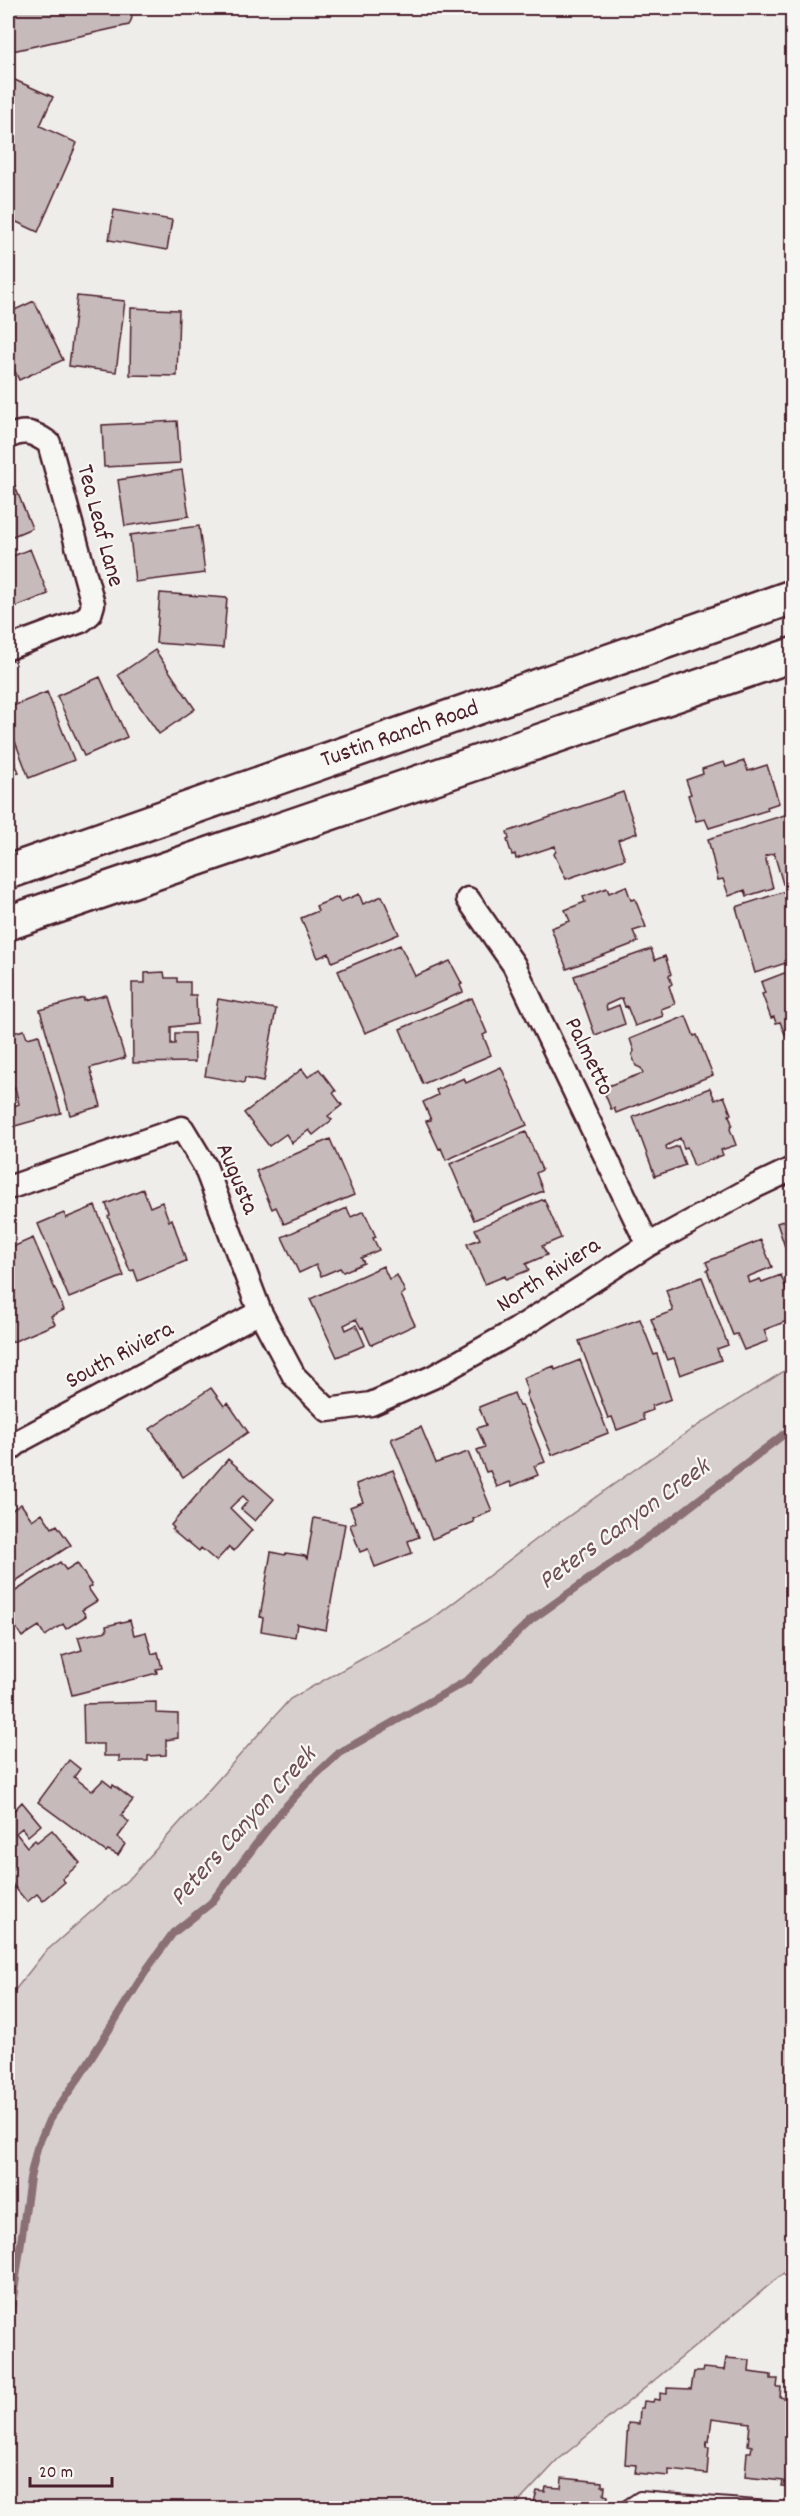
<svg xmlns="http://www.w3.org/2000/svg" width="800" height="2516" font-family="Dekko,sans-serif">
<rect width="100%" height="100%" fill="#efedea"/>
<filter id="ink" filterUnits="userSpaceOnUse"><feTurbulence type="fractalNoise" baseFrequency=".0167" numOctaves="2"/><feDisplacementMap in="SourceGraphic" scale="12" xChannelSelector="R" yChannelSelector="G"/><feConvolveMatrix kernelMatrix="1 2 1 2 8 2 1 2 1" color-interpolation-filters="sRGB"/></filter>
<g filter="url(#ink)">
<!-- green -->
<path fill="#d7cfce" stroke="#90777c" stroke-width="1.5" d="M792,1366v900l-234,194 -45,48h-505v-509l36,-46 88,-77 158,-177 138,-77 114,-87 150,-106z"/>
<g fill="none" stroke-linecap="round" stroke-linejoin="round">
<!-- stream -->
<path stroke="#8a6f74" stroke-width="8" d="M8,2334l22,-156 7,-30 12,-28 29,-41 71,-113 24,-33 38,-30 69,-90 25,-28 34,-32 129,-73 63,-60 140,-99 121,-93"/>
</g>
<!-- building -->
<path fill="#c6babb" stroke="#4a1f2b" stroke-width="1.5" d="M8,8h122l2,10 -3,7 -121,27z
M8,77l45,20 -13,29 37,17 -39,89 -30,-14z
M114,210l58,10 -5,30 -58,-10z
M77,296l48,5 -9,71 -47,-6z
M34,301l29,59 -44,20 -11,-24v-43z
M131,308l48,2 -2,66 -47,-1z
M177,421l3,42 -76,4 -2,-42z
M182,470l7,46 -64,10 -7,-46z
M14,484l18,44 -24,10v-51z
M199,526l6,47 -70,9 -5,-47z
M30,549l18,45 -40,16v-52z
M160,593l67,5 -4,50 -67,-5z
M155,650l40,59 -36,25 -41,-59z
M100,677l27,60 -43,19 -27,-60z
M47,692l27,68 -45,18 -21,-55v-15z
M8,747l11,25 -11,5z
M744,761l4,10 19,-6 12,38 -12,4 1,3 -59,18 -4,-9 -9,2 -8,-26 3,-1 -5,-14 17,-6 -1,-5 22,-7 2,5z
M623,792l14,41 -19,7 7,19 -59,20 -12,-25 2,-3 -1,-5 -39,13 -1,-5 -3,1 -5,-15 2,-1 -2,-7z
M788,814l4,14v53l-9,3 -9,-31 -9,3 8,32 -26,8 -2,-6 -16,6 -6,-17 -5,1 -10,-41z
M626,886l5,14 4,-1 11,28 -13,4 5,11 -71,27 -16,-41 19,-7 -5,-11 20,-8 -2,-5 24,-9 2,5z
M792,889v72l-37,12 -19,-66z
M359,894l4,10 19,-8 17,38 -67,28 -3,-9 -11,5 -17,-40 17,-7 -2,-5 22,-9 2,5z
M400,945l15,31 35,-15 12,23 -2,1 3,7 -98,41 -27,-62z
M651,949l4,11 10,-4 6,18 -2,2 3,8 -3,2 6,18 -14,5 2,7 -28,10 -8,-20 -2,1 -3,-9 -5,2 -11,5 1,5 12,-5 6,19 -30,11 -21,-59z
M792,970v66l-2,-4 -5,2 -5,-12 -4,1 -2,-6 -3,1 -9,-24 3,-1 -4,-11z
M164,972l1,6h12v4h13v13h6l1,29 -26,3v17h4v-11h19l1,29 -62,1 -1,-80h13v-10z
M106,995l19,63 -35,10 11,38 -31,9 -30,-105 44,-12v3z
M472,998l15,35 -4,2 8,20 -68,29 -23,-55z
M218,999l58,10 -13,73 -18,-4 -1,5 -39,-7z
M686,1016l8,20 3,-1 16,40 -97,38 -2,-5 -3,1 -6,-15 2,-1 -2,-6 38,-14 -2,-5 -5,-2 -4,-11 2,-4 -4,-12z
M24,1030l3,8 12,-3 22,78 -53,15v-30l4,-1 2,9 5,-2 -4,-16 -7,3v-57z
M501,1067l26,58 -81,35 -5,-12 -2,1 -13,-28 5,-1 -8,-18 15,-7 -2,-5 28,-12 2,5z
M302,1069l6,8 11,-8 17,22 -3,2 9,12 -14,11 4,4 -19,15 -4,-5 -17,13 -6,-9 -17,12 -25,-33z
M710,1088l5,12 9,-4 7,18 -2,1 3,9 -2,5 6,16 -15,5 2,5 -29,11 -7,-19 -3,1 -4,-10 -14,8 1,4 11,-4 7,19 -30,11 -22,-59z
M526,1132l16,38 -6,3 7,18 -69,29 -24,-56z
M330,1139l24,56 -70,29 -8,-17 -4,2 -16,-38z
M143,1189l7,18 12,-5 7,19 3,-2 14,42 -48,20 -4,-11 -4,1 -22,-55 2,-1 -4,-11z
M544,1199l17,39 -19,8 5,9 -21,9 3,6 -23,9 -1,-3 -20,8 -18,-40 13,-5 -5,-10z
M95,1206l29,70 -55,22 -31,-74 26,-11 2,5z
M347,1208l4,9 13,-6 12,26 -3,1 6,12 -18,8 3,5 -21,9 -3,-4 -19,8 -5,-11 -17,8 -17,-36z
M792,1218v50l-15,-45z
M33,1238l31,72 -13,6 4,8 -45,19 -2,-6v-52l6,-2 -6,-11v-23z
M761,1240l11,27 -25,10 2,6 11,-4 2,3 19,-7 11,30v14l-28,11 4,11 -24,9 -7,-16 -4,1 -26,-65 2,-1 -3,-7z
M383,1266l6,13 8,-4 8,17 -4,3 14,30 -44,20 -8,-18 -2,1 -5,-9 -12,6 2,5 10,-5 9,20 -28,12 -27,-58z
M702,1277l26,68 -11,4 4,11 -41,15 -6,-17 -7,2 -16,-41 22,-8 -7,-21z
M640,1319l14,36 3,-1 14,45 -19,7 1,4 -11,4 2,6 -27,10 -5,-13 -4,1 -29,-77z
M580,1360l28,73 -56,22 -26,-61 2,-1 -5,-15 31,-12 1,4z
M211,1388l13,18 4,-3 20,29 -65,45 -33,-48z
M514,1393l5,13 3,-1 23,57 -11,4 4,9 -26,11 -2,-4 -13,5 -7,-16 -4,1 -9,-22 8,-3 -8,-19 9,-3 -7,-18z
M421,1427l15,36 32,-11 24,59 -19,8 1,3 -42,17 -41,-100z
M228,1459l46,40 -19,22 -14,-12 7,-8 -5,-5 -8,7 -5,5 22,22 -18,21 -5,-4 -13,14 -15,-13 -2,3 -12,-10 -1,1 -14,-12 2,-2 -3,-3z
M393,1470l26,67 -11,4 4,12 -37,14 -7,-18 -8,3 -10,-27 6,-3 -6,-15 13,-5 -7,-18z
M21,1504l11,16 10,-7 10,15 5,-3 14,20 -63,41v-73z
M314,1518l31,6 -19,106 -29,-6 -2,13 -34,-6 2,-13 -3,-1 11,-65 14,3 1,-2 19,3 2,3z
M60,1562l6,8 11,-7 15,23 -4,2 9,13 -15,9 4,6 -20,13 -3,-5 -18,12 -6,-10 -17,11 -14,-22v-19z
M130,1620l4,15 12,-3 6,22 6,-2 4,16 -6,1 1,4 -85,22 -10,-39 20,-6 -4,-13 29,-6 -1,-5z
M156,1702v11l22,1v24l-12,2v15l-18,1v5h-29v-5h-15v-12h-20l-1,-40z
M69,1760l11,9 -6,8 18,14 11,-11 9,7 1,-2 20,15 -12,15 8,7 -11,15 7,7 -7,11 -10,-5 -2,2 -68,-50z
M22,1802l19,23 -13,11 -6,-8 -6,5 11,14 8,-7 2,2 15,-12 28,33 -18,16 3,3 -22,19 -6,-7 -10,8 -19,-23v-62z
M726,2358l24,2 -1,12 22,3v4h7l-1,8h4l-1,10 12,3v87l-10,-1 1,-5 -38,-4 2,-25h4l1,-6 -4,-1 2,-22 -38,-5 -3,24h-2l-1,6h3l-2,26 -38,-4v6l-34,-3 1,-8 -11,-1 3,-41 11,1 1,-16h3l1,-7 9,1 1,-3 6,1v-7l7,1v-6l24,1 3,-17h8l1,-4 21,2z
M562,2478l40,4v4h3l-1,9 4,1 -1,12h-81v-3l7,1 4,-15 8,1 1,-5 15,1z"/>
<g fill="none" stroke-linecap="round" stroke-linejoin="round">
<defs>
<path id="service" d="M625,2508l15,-10 129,10"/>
<path id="minor" d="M8,437c17,-8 25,-5 41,6l44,161 -3,10 -9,7 -73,27
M468,899l46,66 134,280
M8,1188l174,-60 23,38 55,146 34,64 34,34 43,-6 62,-27 83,-47 132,-85 106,-58 38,-18
M8,1451l15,-12 237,-127"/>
<path id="primary" d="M8,872l784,-275
M8,923l784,-268"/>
</defs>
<!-- service casing -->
<use href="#service" stroke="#4a1f2b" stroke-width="16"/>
<!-- minor casing -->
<use href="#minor" stroke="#4a1f2b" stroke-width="27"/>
<!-- primary casing -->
<use href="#primary" stroke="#4a1f2b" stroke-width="38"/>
<!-- service -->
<use href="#service" stroke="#f6f6f2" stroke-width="12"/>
<!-- minor -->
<use href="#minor" stroke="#f6f6f2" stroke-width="22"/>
<!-- primary -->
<use href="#primary" stroke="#f6f6f2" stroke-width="33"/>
</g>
</g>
<g text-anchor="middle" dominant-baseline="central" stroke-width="4.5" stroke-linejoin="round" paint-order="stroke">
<!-- street labels -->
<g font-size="24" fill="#4a1f2b" stroke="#f6f6f2">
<text transform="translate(99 526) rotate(75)">Tea Leaf Lane</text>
<text transform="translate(400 735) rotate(-19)">Tustin Ranch Road</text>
<text transform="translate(588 1057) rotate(64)">Palmetto</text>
<text transform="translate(236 1179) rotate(67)">Augusta</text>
<text transform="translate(549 1276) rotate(-33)">North Riviera</text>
<text transform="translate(120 1356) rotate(-28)">South Riviera</text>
</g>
<!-- water labels -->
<g font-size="26" font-style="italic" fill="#6f4e56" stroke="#f6f6f2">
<text transform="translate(625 1525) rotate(-36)">Peters Canyon Creek</text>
<text transform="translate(244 1827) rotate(-48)">Peters Canyon Creek</text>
</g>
</g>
<!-- margin -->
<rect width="800" height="2516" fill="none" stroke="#f6f6f2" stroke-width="30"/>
<rect x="15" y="15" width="770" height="2486" fill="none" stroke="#4a1f2b" stroke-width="2" filter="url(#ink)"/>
<!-- scale -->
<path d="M30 2477v9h82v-9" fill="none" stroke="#4a1f2b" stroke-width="3"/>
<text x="39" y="2477" font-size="18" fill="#4a1f2b" stroke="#f6f6f2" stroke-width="4.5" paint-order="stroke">20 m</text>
</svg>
